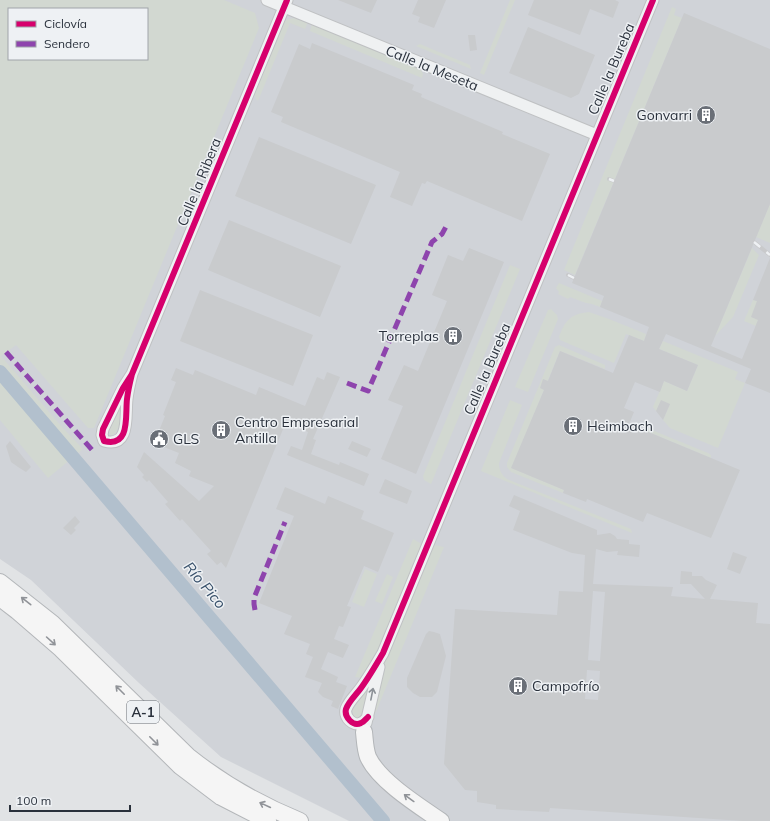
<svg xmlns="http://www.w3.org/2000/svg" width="770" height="821" font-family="Mulish,sans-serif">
<rect width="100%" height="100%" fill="#e1e3e5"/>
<!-- built -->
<path fill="#d0d3d8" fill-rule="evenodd" d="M0,0h770v821h-421l-128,-64 -82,-74 -108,-103 -31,-21zM9,9h138v50h-138z"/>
<!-- green -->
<path fill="#d2d8d1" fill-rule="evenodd" d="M0,0h224l31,13 4,15 -165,400h-6l-72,-83 -15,11 61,71 21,22 -35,29 -48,-58zM9,9h138v50h-138z
M510,0h5l-31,75 -4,-2z
M672,7l4,2 -2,6 8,3 -107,257 -11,-5z
M295,18l13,4 -3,7 -15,-6 -32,78 -2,-2 -2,-4 30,-73 4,-3z
M312,24l108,44 3,6 -1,4 -112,-47z
M420,44l50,21 1,4 -55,-23z
M770,204v39l-14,-6z
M752,248l7,7 -26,62 -18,19z
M510,265l10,4 -89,215 -7,-4 -1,-4z
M559,283l43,18 -2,6 -8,-3 -6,-1 -16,-6 -2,2 -10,-5 1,-2 -3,-4z
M753,300l4,1 1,19 -2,6 -12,-5z
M551,309l6,6 1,4 -30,73 -13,-5 33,-77z
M589,312l20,7 37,15 -2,7 -18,-7 -12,29 -54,-23 -1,-3c6,-17 12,-23 30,-25z
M663,341l75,31 -3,7 10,4 -27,65 -48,-20 -7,-8 7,-16 -14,7 -3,-4 11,-26 23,10 11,-26 -39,-16z
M559,345l46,20v4l-45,-18 -48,117 52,22 -1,3 -52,-21 -4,-5v-4l48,-116z
M125,391c-2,11 -3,42 -14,45l-3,-5z
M510,400l12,5 -23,58c0,7 2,11 8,16l124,50 1,4 -151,-62z
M647,428l61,25 3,2v3l-67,-28z
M413,539l7,4 2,4 -43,105 -15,24 -3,2 -6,-1z
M435,545l9,2 -69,167 4,-33 5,-19 48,-115z
M365,569l12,5 -13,33 -12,-5z
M387,574l6,3 -11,27 -7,-3z
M372,679l-8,35 -5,5 -6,-3 -1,-7z"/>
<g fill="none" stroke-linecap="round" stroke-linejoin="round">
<!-- river -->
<path stroke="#b2c0cd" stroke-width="14" d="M0,372l383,449"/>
</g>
<!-- building -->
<path fill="#c9cbcd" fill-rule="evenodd" d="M338,0h39l-6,13z
M418,0h28l-12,28 -16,-6 2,-5 -8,-3z
M534,0h81l4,2 -6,16 -23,-9 -10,26 -52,-20z
M684,13l86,36v155l-59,142 31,13 16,-39 -7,-3 6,-16 -4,-1 17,-42v135l-25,-10 6,-14 -85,-35 -7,15 39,16 -11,26 -23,-10 -4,11 -25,-10 -11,26 10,4 -5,12 111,46 -29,68 -64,-25 -4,9 -56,-23 -1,3 -23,-9 1,-3 -53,-22 33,-78 -4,-2 3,-9 5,2 12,-30 53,22 16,-38 15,6 5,-14 -49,-20 4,-11 -32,-13z
M528,27l67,28 -16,39 -8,4 -62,-25z
M468,35h7l2,15 -7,1z
M312,43l102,42 -2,5 10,4 -1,3 82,35 -1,2 48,20 -28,67 -95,-40 -2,3 -3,-1 -10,23 -22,-9 10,-25 -119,-50 2,-5 -12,-5 28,-68 11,5z
M259,137l117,48 -25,59 -116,-48z
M229,220l112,46 -21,51 -112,-47z
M469,248l35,14 -88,212 -35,-15 22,-53 -15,-6 16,-35 14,6 29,-70 -15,-6 16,-40 15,6z
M200,290l113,45 -20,51 -113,-45z
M176,368l17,7 2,-5 61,25 3,-8 46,19 12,-29 7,3 3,-8 13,5 -27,62 3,1 -5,14 28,11 1,-3 29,12 -5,12 -77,-31 4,-9 11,4 6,-18 -22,-10 -60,146 -5,-6 -4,3 -10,-11 4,-3 -29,-32 -2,2 -15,-17 3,-2 -19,-22 -2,2 -5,-5 2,-2 -7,-8 7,-15 55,49 15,-15 -25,-10 2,-5 -16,-8 4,-10 -25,-10 11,-27 -2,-1 13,-33 -5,-2z
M661,400l9,4 -7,16 -7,-9z
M10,441l21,26 -5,5 -8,-5 -7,-5 -5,-16z
M352,441l19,8 -4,8 -19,-8z
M385,479l27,12 -5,13 -28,-11z
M285,487l40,17 3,-8 36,15 -3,8 33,14 -16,39 -14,-6 -17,40 4,1 -8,20 -4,-1 -5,13 15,6 -6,13 -15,-6 -7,17 17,8 -2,5 11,4 -9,23 -7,-3 2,-5 -10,-4 -5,-5 4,-9 -17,-6 8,-20 -7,-3 4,-10 -26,-10 8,-18 -33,-13 35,-87 -18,-7z
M514,495l83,35v5l13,-2 5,3 2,3 12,1v4l11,1 -1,12 -22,-2 1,-4 -11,1 -11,-3 -3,35 80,3 -2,9 34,3 -14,-15h-11l1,-13 11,1v4h10l4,4 11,5 -7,14 48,4 -2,20 14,1v197h-27l-193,-13 -1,4 -53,-3v-4l-19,-3v-11l-12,-1 -21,-26 11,-155 102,6 2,-24 24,1 2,-37 -13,-2 -59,-23 7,-19 -11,-5zM593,591l12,1 -5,69 -12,-1zM587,670l13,1 -2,29 -13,-1z
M75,516l5,6 -6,6 2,2 -5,5 -8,-7z
M733,552l14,5 -7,17 -13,-5z
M429,631l5,1 6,2 6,22 -9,36 -5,5h-12l-7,-4 -6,-6v-9l19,-44z"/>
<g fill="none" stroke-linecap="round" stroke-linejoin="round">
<defs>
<path id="minor" d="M267,0l330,135
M132,374l-9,14 -20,41 -1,6 2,6c27,7 21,-26 23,-42 1,-8 3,-17 5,-25l155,-374
M368,717c-2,2 -4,5 -7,6 -8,4 -17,-6 -15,-14 3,-8 10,-14 15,-21 8,-11 15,-23 22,-35l270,-653
M366,723l13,-56"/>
<path id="highway" d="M0,582l52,41 136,133c35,28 70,48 112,65
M0,598l17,13 44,38 119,117 41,31 47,24
M364,732c1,9 1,17 4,25 11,24 51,49 73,64"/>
</defs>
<!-- minor casing -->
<use href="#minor" stroke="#bfc1c3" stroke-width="13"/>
<!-- highway casing -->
<use href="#highway" stroke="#b3b6b9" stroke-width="18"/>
<!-- minor -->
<use href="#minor" stroke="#eff1f2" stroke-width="11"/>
<!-- highway -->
<use href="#highway" stroke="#f5f5f5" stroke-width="16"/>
<defs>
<path id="rail" d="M609,179l5,2
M754,242l16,13
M568,275l6,3"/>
</defs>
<!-- rail casing -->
<use href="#rail" stroke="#c9cacc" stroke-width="4"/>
<!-- rail -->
<use href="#rail" stroke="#eef1f4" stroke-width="2.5" stroke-dasharray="8" stroke-linecap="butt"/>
<!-- quiet -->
<path stroke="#8e44ad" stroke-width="5" stroke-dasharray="10 5" stroke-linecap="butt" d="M6,352l87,99
M347,383l21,8 64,-149 10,-8 6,-11
M255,610l-1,-6v-6l31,-76"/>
<defs>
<path id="cycleway" d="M132,374l-9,14 -20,41 -1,6 2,6c27,7 21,-26 23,-42 1,-8 3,-17 5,-25l155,-374
M368,717c-2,2 -4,5 -7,6 -8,4 -17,-6 -15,-14 3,-8 10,-14 15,-21 8,-11 15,-23 22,-35l270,-653"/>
</defs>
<!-- cycleway casing -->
<use href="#cycleway" stroke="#eef1f4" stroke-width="8"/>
<!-- cycleway -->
<use href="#cycleway" stroke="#d6006c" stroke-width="6"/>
</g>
<!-- one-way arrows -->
<defs><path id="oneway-shaft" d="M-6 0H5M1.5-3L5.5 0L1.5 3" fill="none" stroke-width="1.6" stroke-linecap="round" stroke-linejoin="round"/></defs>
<g stroke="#909398">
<use href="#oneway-shaft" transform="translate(26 601) rotate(-142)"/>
<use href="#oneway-shaft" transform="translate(51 641) rotate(42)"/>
<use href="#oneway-shaft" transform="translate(120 690) rotate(-135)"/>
<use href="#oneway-shaft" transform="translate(154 741) rotate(45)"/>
<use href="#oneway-shaft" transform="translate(409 798) rotate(-144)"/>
<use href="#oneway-shaft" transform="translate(265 805) rotate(-155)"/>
</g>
<use stroke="#8c9197" href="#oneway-shaft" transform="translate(372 694) rotate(-79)"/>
<!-- icons -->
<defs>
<symbol id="building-disc" viewBox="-11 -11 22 22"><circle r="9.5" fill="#6a6f77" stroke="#eef1f4"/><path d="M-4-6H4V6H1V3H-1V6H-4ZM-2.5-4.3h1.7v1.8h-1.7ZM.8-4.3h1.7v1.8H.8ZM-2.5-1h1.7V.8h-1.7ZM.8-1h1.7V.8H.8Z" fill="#fff"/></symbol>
<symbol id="civic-disc" viewBox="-11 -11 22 22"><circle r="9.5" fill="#6a6f77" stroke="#eef1f4"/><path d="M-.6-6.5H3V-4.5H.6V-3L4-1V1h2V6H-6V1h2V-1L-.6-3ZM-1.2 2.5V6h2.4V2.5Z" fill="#fff"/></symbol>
</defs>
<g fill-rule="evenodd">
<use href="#building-disc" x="695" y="104" width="22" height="22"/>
<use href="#building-disc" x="442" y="325" width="22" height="22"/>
<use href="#building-disc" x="562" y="415" width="22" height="22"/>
<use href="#building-disc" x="210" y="419" width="22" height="22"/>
<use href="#civic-disc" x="148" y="428" width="22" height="22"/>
<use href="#building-disc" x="507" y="675" width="22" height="22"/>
</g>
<g text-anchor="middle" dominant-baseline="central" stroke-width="3" stroke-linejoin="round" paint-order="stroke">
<!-- shield labels -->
<rect fill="#eef1f4" stroke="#656b73" stroke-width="1" x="127" y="701" width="32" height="22" rx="3"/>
<g font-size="13" font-weight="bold" fill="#2a313c">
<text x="143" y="712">A-1</text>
</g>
<!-- street labels -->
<g font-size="14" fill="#2a313c" stroke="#eef1f4">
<text transform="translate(432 68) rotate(22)">Calle la Meseta</text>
<text transform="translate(611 69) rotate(-67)">Calle la Bureba</text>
<text transform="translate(199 182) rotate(-68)">Calle la Ribera</text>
<text transform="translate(487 369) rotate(-67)">Calle la Bureba</text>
</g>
<!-- poi labels -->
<g font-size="14" fill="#2a313c" stroke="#eef1f4" text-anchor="start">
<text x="692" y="115" text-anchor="end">Gonvarri</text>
<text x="439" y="336" text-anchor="end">Torreplas</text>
<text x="235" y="422">Centro Empresarial<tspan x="235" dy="16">Antilla</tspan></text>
<text x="587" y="426">Heimbach</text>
<text x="173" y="439">GLS</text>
<text x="532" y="686">Campofrío</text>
</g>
<!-- water labels -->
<g font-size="15" font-style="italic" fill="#39516b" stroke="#eef1f4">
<text transform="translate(205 585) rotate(50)">Río Pico</text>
</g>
</g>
<!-- legend -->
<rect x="8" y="8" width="140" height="52" fill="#eef1f4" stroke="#a0a4aa"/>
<rect x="16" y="21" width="20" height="6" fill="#d6006c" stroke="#a0a4aa"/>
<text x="44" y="28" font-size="12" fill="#2a313c">Ciclovía</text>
<rect x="16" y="41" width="20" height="6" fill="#8e44ad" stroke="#a0a4aa"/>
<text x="44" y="48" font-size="12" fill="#2a313c">Sendero</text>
<!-- scale -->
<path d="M10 805v6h120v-6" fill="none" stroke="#2a313c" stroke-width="2"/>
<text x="16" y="805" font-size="12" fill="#2a313c" stroke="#eef1f4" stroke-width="3" paint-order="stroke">100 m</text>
</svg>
